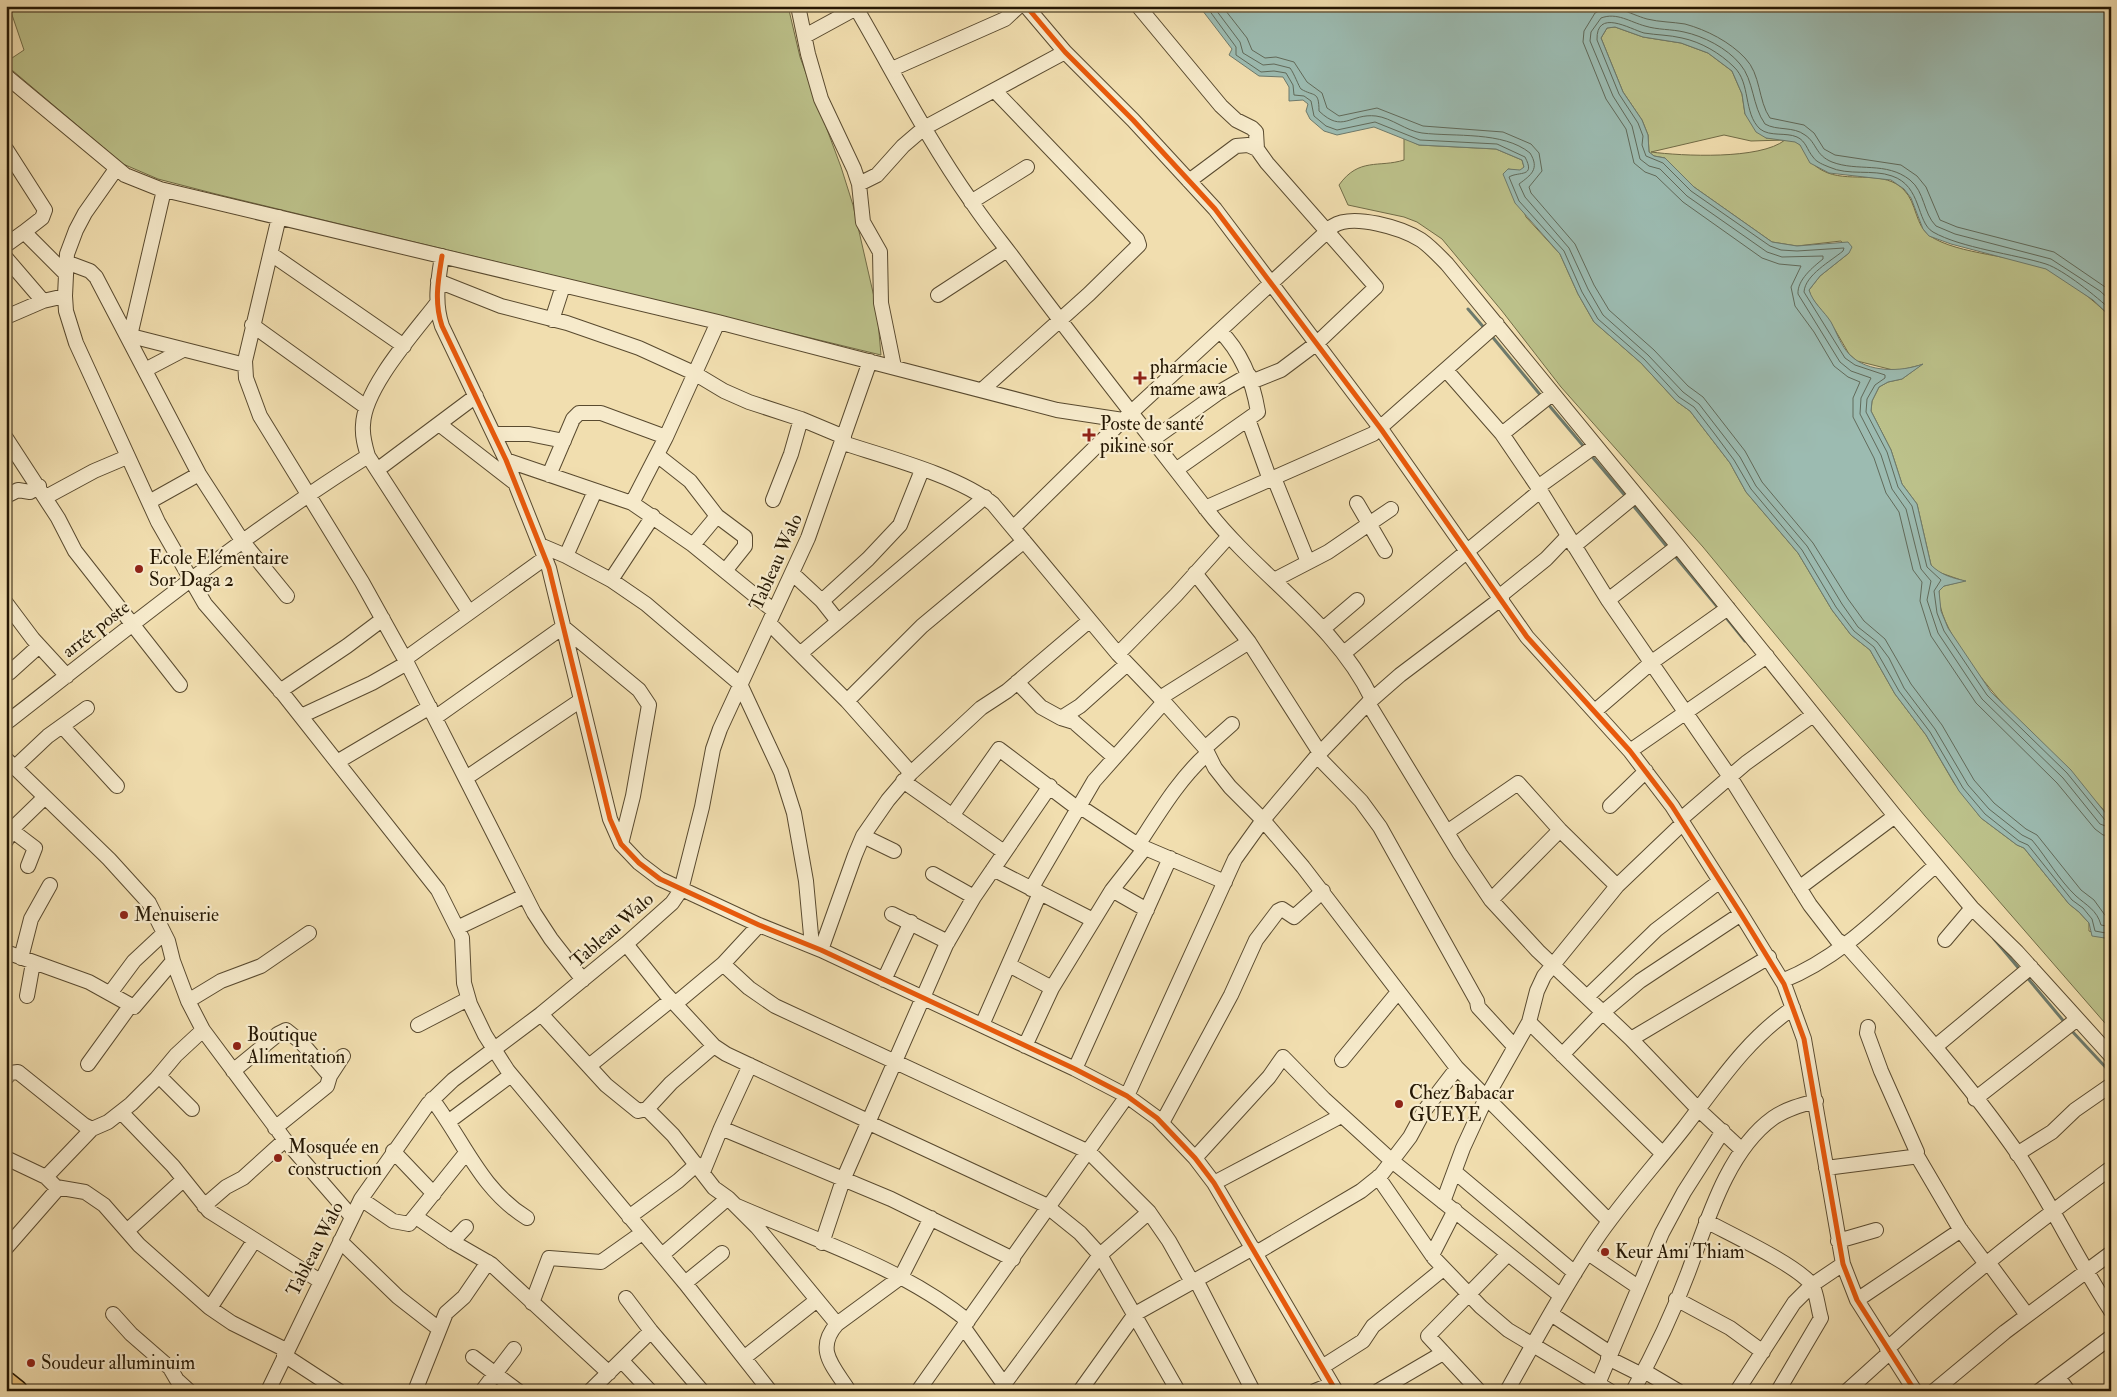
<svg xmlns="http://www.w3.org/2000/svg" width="2117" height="1397" font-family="'IM FELL Double Pica',serif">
<rect width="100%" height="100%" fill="#f1deaf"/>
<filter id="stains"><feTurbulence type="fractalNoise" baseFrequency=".004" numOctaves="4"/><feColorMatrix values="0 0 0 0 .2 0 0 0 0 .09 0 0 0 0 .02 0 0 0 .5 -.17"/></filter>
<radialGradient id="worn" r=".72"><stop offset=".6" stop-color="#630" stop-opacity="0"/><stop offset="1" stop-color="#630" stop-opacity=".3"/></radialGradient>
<!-- green -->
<path fill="#bcc18a" stroke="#716c47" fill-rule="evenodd" d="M9,6h779l12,51 41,110 12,38 24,105 4,45 -665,-161 -58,-15 -35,-15 -117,-99v-3l18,-12z
M1615,27l28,10 38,6 27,10 24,18 10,23 3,20 21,24c10,1 26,-1 33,6 13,12 7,20 29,29 24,9 57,-3 76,17 13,13 11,36 26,46 29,19 85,19 117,33 21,10 46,31 64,48v503l-9,-12c-38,-40 -169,-162 -163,-217l5,-5 20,-5 -26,-9 -7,-7 -14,-61 -15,-20 -11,-34 -20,-39 1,-10 7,-14 9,-5 14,-3 19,-14 -24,6 -40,-10 -8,-7 -18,-31 -20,-26 -2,-7 11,-14 29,-23 -8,-12 -44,5 -25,-4 -78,-55 -29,-29 -11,-2 -5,-4 -1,-17 -6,-15 -19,-28 -22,-54 6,-10zM1724,135l27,6 34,-1c-25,20 -103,16 -134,12z
M1404,138l15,7 77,4 26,11 2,7 -4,4 -12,-2 18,48 34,37 18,40 16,28 47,41 35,38 14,10 40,52 16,29 52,61 34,57 19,25 19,15 25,44 31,41 28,48 27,35 36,27 7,3 45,56 10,8 10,11v8l22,8v91l-186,-214 -222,-269 -142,-160 -59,-76 -60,-72 -25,-17 -13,-5 -56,-12 -9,-20c20,-28 40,-17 65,-25z"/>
<!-- water -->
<path fill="#9cbbb1" stroke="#6d7a6c" d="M1199,6h912v311l-18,-17 -47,-31 -95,-25 -22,-8 -6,-7 -12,-31 -7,-9 -13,-9 -62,-7 -19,-10 -10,-18 -5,-3 -29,-4 -10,-6 -11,-18 -3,-20 -10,-23 -24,-18 -27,-10 -38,-6 -28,-10 -8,1 -6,10 22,54 19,28 6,15 1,17 5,4 11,2 29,29 78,55 25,4 51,-4 4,5 -3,6 -29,23 -11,14c4,13 15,21 22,32 6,11 10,24 19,33 18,18 51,17 73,9l-21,15 -14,3 -9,5 -7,14 -1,10 20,39 11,34 15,20 14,61c10,10 21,13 35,16l-22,5 -5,5 2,20 7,17 43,64 80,78 40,50v119l-19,-3 -3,-13 -10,-11 -10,-8 -45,-56 -7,-3 -36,-27 -22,-27 -33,-56 -31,-41 -25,-44 -19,-15 -19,-25 -34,-57 -52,-61 -16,-29 -40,-52 -14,-10 -35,-38 -47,-41 -16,-28 -18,-40 -45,-51 -12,-29 5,-5 12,1 4,-3 -2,-7 -26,-11 -77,-4 -45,-18 -37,8 -13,-4 -14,-12 -4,-8 2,-7 -5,-4 -14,1v-14l-6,-10 -24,-1 -30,-21 3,-6z"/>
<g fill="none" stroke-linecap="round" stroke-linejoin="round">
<!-- shore -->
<path stroke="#616a5a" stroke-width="1" d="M1206,6l30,41v8l25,17 13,-1 12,2 7,12 1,10 10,1 7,5 3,15 12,10 11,4 38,-8 45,18 77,4 28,13c11,21 -6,14 -16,20l10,24 45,50 18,41 16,27 46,40 35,38 15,10 20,26 20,27 17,29 51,61 34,57 18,24 20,16 25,44 31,41 33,56 22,26 34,27 9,4 44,55 11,8 9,11 3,12 16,3
M1213,6l27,36 3,11 20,12 11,-1 16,4c4,5 9,19 11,21 13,8 18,1 18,22 24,23 31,2 57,5 16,2 30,15 46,17 33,4 81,-2 108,20 10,16 1,22 -11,31l6,13 44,51 19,41 15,26 45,40 35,37 16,12 41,53 16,29 51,60 35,58 16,23 19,15 12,16 15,30 31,41 33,56 21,24 33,26 10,5c15,18 27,40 44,56 10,9 21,14 25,29l10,2
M1222,6l25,32 5,12 13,8 11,-1 18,5 13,20 15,11 5,15 12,8 38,-8 46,18 80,6 28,12 8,9 3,18 -13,16 2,6 44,51 19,41 15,25 45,40 34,36 15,11 42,54 17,31 51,61 35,56 16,22 21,18 26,45 31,41 32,55 20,23 32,26 11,6 44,55 13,10 13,18 4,2
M2111,291l-57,-39 -97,-25 -17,-7 -14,-33 -9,-11 -16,-11 -66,-10 -11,-6 -10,-16 -10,-8 -34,-7c-12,-17 -9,-44 -25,-60 -15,-16 -38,-28 -60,-34 -12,-2 -26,-2 -38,-5 -18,-5 -33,-17 -52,-6l-11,18 -1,11 23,57 20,30 8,34 11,9 11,4 27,26 79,56 17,6 22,2 -10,21 4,19 19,26 20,34 14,11 12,5 -7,16v19l21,41 12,35 13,19 14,58 9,12 -2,19 11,35 45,67 81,80 38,46 8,6 8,1
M2111,301l-11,-10 -49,-32 -96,-25 -19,-8c-13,-13 -11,-34 -26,-46 -24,-19 -52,-8 -78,-18 -17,-7 -15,-19 -27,-27 -12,-9 -28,-4 -40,-11 -13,-18 -11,-44 -25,-60 -13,-16 -37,-28 -56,-32 -13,-3 -26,-2 -39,-6 -15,-4 -28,-14 -44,-8l-10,14 -1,9 23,55 19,30 8,33 9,7 11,3 27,27 80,56 15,5 41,-1v3c-10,8 -26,21 -25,35l42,68 11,9 20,7 -10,20 -1,16 21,41 11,34 14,20 15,60 10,12 -4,19 11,33 44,66 81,79 37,46 11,4
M2111,310c-14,-13 -47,-40 -65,-46 -32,-10 -85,-16 -113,-32 -17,-10 -11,-46 -41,-56 -19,-7 -44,0 -63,-9 -5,-2 -13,-5 -16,-10 -6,-7 -7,-16 -16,-20 -11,-5 -27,0 -37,-8 -17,-16 -9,-46 -26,-62 -14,-14 -33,-25 -52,-29 -12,-3 -26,-3 -38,-5 -14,-4 -48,-25 -47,7l22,54 19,29 5,13 -1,9 4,11 17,7 28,28 79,55 11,4 16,1 47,-3 -1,3c-12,10 -38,24 -39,41l41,66 10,7 30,10v3l-10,7 -8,14 -1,13 21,40 11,35 14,19 15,61 14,13 -7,11 3,22 7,18 43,64 80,78 38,47 6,2"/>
<!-- stream -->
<path stroke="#6d7a6c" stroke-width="3" d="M1468,309l18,21
M1490,334l52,63
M1547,403l38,45
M1589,453l38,45
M1631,503l37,45
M1674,555l46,55
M1724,615l21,26
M1994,939l27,32
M2025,975l41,49
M2070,1029l41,44"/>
<defs>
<path id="minor" d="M798,6l10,48 13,45 33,70 5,15 4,38 17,30 1,51 13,64
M855,6c38,65 72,133 116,195 15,23 33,44 49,66 61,82 124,162 187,243 51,66 128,112 165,189
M1026,6l39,46 68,68 82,89 166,220 146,208 103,114 42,55 69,108 43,70 20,55 39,225 14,36 58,91
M1138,6l83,100 15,14 16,8 4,4 1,17 10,14 109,124 -59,56 -36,27 -30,12
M805,36l55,-30
M892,69l113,-50 14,-13
M6,76l119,99 35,14 558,133 339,88 66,10
M6,149l39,61 -3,8 -18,14
M116,169l-31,44 -9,17 -9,24 -2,42 1,15 10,32 82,179 47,82 79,91 154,195 24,48 2,45 6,21 15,31 23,36 177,212 85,108
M1189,181l47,-35 12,-1 9,4
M859,184l18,-9 26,-29 21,-18 141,-76
M971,202l56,-35
M279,217l-34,144 1,17 14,38 102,166 45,81 127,250 17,26 32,41
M6,245l18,-13 42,42
M271,254l133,92
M442,256c-4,25 -8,46 0,70l64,134 43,108 61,251 11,25 18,19 21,16 99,46 62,25 254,119 52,27 30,22 38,40 19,25 122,208
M6,258l37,43
M66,262l24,9 6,6 103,197 44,68 44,54
M438,281l63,25 66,17 72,25 55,25 30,18 25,11 52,17 43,18
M938,295l69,-45
M437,303c-23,30 -73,85 -74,122 -1,11 2,21 5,31l101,156
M6,317l37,-16 22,-5
M552,320l11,-34
M252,325l114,82
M127,335l118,30
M130,336l34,-146
M145,370l38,-20
M1446,370l56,64 36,53 70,113 122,177 80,128 27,35 9,5c60,67 123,138 174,212 33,50 58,104 91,154
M982,390l107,-96 50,-49 -2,-6 -142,-148
M1248,419l22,61
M439,424l76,59
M494,434h35l35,7
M1502,434l50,-40
M6,438l52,80 17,33 105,134
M1152,440l66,-47 31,-18
M843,443c43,14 116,33 150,61l125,150 46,48 41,46 10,20 15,19 33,33 40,47 154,201 152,153
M657,455l33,26 27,35
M506,460l126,43 61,42 81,66
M1177,469l81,-57c-5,-30 -16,-59 -38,-81
M377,470l99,-74
M549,475l24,-56 6,-6h22l65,24
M1274,478l34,84
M1538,487l57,-41
M6,496l12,-6 12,2 9,-6
M46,497l48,-26 33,-14
M773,500l18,-46 10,-35
M149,502l50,-28
M632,503l34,-66 52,-115
M1357,503l28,48
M1205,508l168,-74 124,-110
M1013,528l110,-108 210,-194c20,-13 69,2 88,14 10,7 18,16 26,24l231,282 217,270 77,92 45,44 94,104
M540,545l26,11 45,24 35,24 94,80 41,88 13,41 12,68 6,65
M693,545l24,-29 28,21v9l-20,25
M1574,546l62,-51
M566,556l29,-65
M1195,573l54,69 71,111
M793,574l29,27 15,19
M611,580l42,-64
M1274,580l54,-28 63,-43
M1500,596l46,-37 22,-23
M1608,600l70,-54
M822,601l46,-42 32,-34 22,-55
M6,603l27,36 34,37
M769,623l78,78 64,72
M1323,629l34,-29
M801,653l184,-156
M1344,653l196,-162
M1118,654l58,-59 53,-59
M405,659l140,-101
M9,673l30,-27
M1017,682l24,25 20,11
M280,691l67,-45 36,-27
M1160,698l89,-56
M847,701l75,-75 102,-85
M1368,703l92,151 31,46 47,51 93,88 67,70 44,41
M1595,711l57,-49 76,-54
M301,716l71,-33 35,-20
M436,717l127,-90 76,63 10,15 -16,91 -12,48
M6,723c118,-92 235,-187 362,-267
M62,726l55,60
M1205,748l27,-24
M1630,751l137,-95
M1317,756l44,45 19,26 97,174 1,6 36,39
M1114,757l-40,-35 -13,-4 19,-12 47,-42
M6,759l103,100 40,44 19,38 5,20 15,40 15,29 82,110 67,77
M337,762l93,-55
M15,767l33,-31 39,-28
M466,778l115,-78
M903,781l101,71
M1079,806l59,39 87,37
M1610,806l36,-35
M952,816l47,-67 78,59
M1681,819l65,-56 67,-48
M6,826l29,22 -7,18
M1447,832l71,-49 42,47 57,56
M863,836l31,15
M6,841l5,-11 34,-33
M1138,845c21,-32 41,-66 69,-91
M993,869l100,51
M933,874l41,23
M1799,888l96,-72
M1031,889l63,-108 70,-79
M1112,890l33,-42
M1491,900l69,-70
M892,914l56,28
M457,928l67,-32
M1945,940l27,-32
M626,944l39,49 49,53
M821,950l34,-95 8,-19 25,-36 23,-27 70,-65 26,-17 82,-70
M6,952l83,30 45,25 39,-46
M21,958l10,-39 19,-34
M723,964l26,24 26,18 314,146 60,60 20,29 23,41
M1009,965l43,23
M884,980l27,-58
M1782,981c61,-24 106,-74 154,-116
M111,992l23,-31 30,-28
M27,996l6,-33
M1587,997l69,-67 64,-49
M188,1001l33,-20 40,-15 48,-33
M675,1004l48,-40 36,-39
M541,1014l65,71 32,26 9,-2 24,-26 43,-37 12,8 142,67
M1529,1022l134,132
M418,1025l50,-26
M982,1025l58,-132
M1868,1027l-1,6 14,38 36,81 -1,2 44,75 26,35
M1631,1039l138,-82
M1025,1046l27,-58 60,-98 35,20
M1935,1047l96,-80
M1562,1055l40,-42 38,-32 101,-67
M1342,1060l56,-68
M88,1064l42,-58
M589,1066l82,-66
M1075,1069l95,-211
M233,1071l45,-37 8,-4 15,12 29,34 -3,10 -52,42
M159,1076l33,33
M330,1076l13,-20
M6,1078l4,-5 8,-1 66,53 8,4
M432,1099c32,42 48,90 95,119
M1975,1099l101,-79
M647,1109l26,26 41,53 14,10
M121,1112l52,54 36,45 111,70
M448,1122l63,-47
M867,1122l183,85
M1162,1123l69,-128 25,-55 22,-29 4,-2 12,8 29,-26
M721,1128l29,-63
M393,1151l41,43
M2017,1154l35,-22 23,-22 36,-25
M6,1158l40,19 10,10 -1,5 -49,56
M1195,1158l74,-81 14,-20 41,42 68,62 169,135
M1826,1168l86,-11 4,-3
M703,1172l18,-44 170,71 122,60
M1455,1172l120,101
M46,1177l46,-48 16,-7 23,-18 25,-25 20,-24 27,-25
M1378,1177l56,81 47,49 27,23 102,61
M1214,1183l127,-67
M56,1187l29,5 19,13 35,40 71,63
M361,1199l32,22 16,3 57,-71
M1443,1202l20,-54 23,-50 43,-76 8,-31 7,-15 73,-90 66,-63
M204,1206l22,-19 17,-9 42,-38
M737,1206c78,34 164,61 231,115
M1049,1208l31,25 20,22 78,136
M416,1217l35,24 40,23 118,109
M629,1217l49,-36 19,-17
M1706,1221c24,13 91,44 106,64 5,8 6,24 9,33l-43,73
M128,1230l55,-50
M254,1241l-44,67 22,15 54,27
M340,1241l58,56 41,32
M1838,1241l38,-11
M452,1242l14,-15
M822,1243l21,-63 103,-235 28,-48 76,-111
M1256,1253l105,-62 20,-16 29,-38 14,-26 33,-43
M1588,1253l50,34
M662,1255l66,-57 29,29 80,97
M1432,1255l23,-45
M1988,1262l39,53
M1196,1280l57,111
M685,1283l37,-30
M626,1298l25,33 51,60
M1676,1299l54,29 33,24
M1857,1300l104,-70
M532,1303l17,-45 52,4 41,-29
M113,1314l18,20 39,34 7,12 12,11
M1551,1314l59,39
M964,1328l44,62
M1887,1349c71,-65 146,-124 224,-181
M284,1355l55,36
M473,1357l45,34
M745,1357l72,-57
M1608,1358l34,17
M622,1361l28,30
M1322,1367l41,-26 10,-15 70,-57
M1644,1371l34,20
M2058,1377l10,14
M268,1391l93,-192 67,-95 25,-24 88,-66 85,-70 46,-41 9,-13 21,-83 11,-58 7,-20 88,-191 62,-177
M415,1391l31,-78 18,-16 24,-35
M482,1391l32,-42
M590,1391l61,-60
M849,1391c-15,-24 -35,-41 -12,-67l64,-47 30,-59
M918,1391l209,-295 108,-237 28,-39 54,-64 51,-53 32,-28 102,-77
M999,1391l101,-136 49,-43
M1080,1391l55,-77 118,-66
M1315,1391l17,-7
M1378,1391l65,-38
M1479,1391l-51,-55 79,-81
M1507,1391c28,-50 56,-102 88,-150 27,-40 60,-76 89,-113 34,-44 62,-88 109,-120
M1595,1391l67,-158 22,-41 39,-61
M1633,1391c21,-38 40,-78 55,-118 19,-51 39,-122 85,-155 13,-9 28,-13 43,-17
M1737,1391l57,-88 18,-18 31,-21
M1847,1391l42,-38
M1934,1391l71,-59 106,-79
M2039,1391l72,-54"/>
<path id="trunk" d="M6,1383l10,8"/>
</defs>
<!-- minor casing -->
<use href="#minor" stroke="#594a2f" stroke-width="16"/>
<!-- trunk casing -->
<use href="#trunk" stroke="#261804" stroke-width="25"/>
<!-- minor -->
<use href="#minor" stroke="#f6eacb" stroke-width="14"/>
<!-- trunk -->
<use href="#trunk" stroke="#e8bf78" stroke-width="22"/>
<defs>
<path id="cycleway" d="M1026,6l39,46 68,68 82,89 166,220 146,208 103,114 42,55 69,108 43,70 20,55 39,225 14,36 58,91
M442,256c-4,25 -8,46 0,70l64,134 43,108 61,251 11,25 18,19 21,16 99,46 62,25 254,119 52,27 30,22 38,40 19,25 122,208"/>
</defs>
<!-- cycleway casing -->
<use href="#cycleway" stroke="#f6eacb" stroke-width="8"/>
<!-- cycleway -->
<use href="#cycleway" stroke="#e8590c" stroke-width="5"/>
</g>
<!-- markers -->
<g fill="#8f2418" stroke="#f6eacb" stroke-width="2">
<path d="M1137.5 370.5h5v5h5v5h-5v5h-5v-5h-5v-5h5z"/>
<path d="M1086.5 427.5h5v5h5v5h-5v5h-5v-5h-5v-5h5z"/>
<circle cx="139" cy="569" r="5"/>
<circle cx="124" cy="915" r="5"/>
<circle cx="237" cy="1046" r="5"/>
<circle cx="1399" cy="1104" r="5"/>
<circle cx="278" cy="1158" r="5"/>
<circle cx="1605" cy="1252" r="5"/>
<circle cx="31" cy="1363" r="5"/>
</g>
<g text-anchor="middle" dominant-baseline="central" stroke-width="4.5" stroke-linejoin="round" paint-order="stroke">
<!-- poi labels -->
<g font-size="19" fill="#261804" stroke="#f6eacb" text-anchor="start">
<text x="1150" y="367">pharmacie<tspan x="1150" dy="22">mame awa</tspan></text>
<text x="1100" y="424">Poste de santé<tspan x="1100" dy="22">pikine sor</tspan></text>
<text x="149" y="558">Ecole Elémentaire<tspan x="149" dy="22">Sor Daga 2</tspan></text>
<text x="134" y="915">Menuiserie</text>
<text x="247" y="1035">Boutique<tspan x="247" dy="22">Alimentation</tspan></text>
<text x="1409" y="1093">Chez Babacar<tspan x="1409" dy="22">GUEYE</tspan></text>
<text x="288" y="1147">Mosquée en<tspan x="288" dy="22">construction</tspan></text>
<text x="1615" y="1252">Keur Ami Thiam</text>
<text x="41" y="1363">Soudeur alluminuim</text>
</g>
<!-- street labels -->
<g font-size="19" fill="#261804" stroke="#f6eacb">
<text transform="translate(776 562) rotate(-66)">Tableau Walo</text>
<text transform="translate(96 629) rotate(-38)">arrét poste</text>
<text transform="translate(612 930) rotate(-41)">Tableau Walo</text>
<text transform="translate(315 1249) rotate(-63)">Tableau Walo</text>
</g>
</g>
<!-- margin -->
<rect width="2117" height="1397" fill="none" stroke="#f1deaf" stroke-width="25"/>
<rect x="8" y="8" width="2102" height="1382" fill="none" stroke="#261804" stroke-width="2.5"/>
<rect x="12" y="12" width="2092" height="1372" fill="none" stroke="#261804"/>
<rect width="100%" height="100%" filter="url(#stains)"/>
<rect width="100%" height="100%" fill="url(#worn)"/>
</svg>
